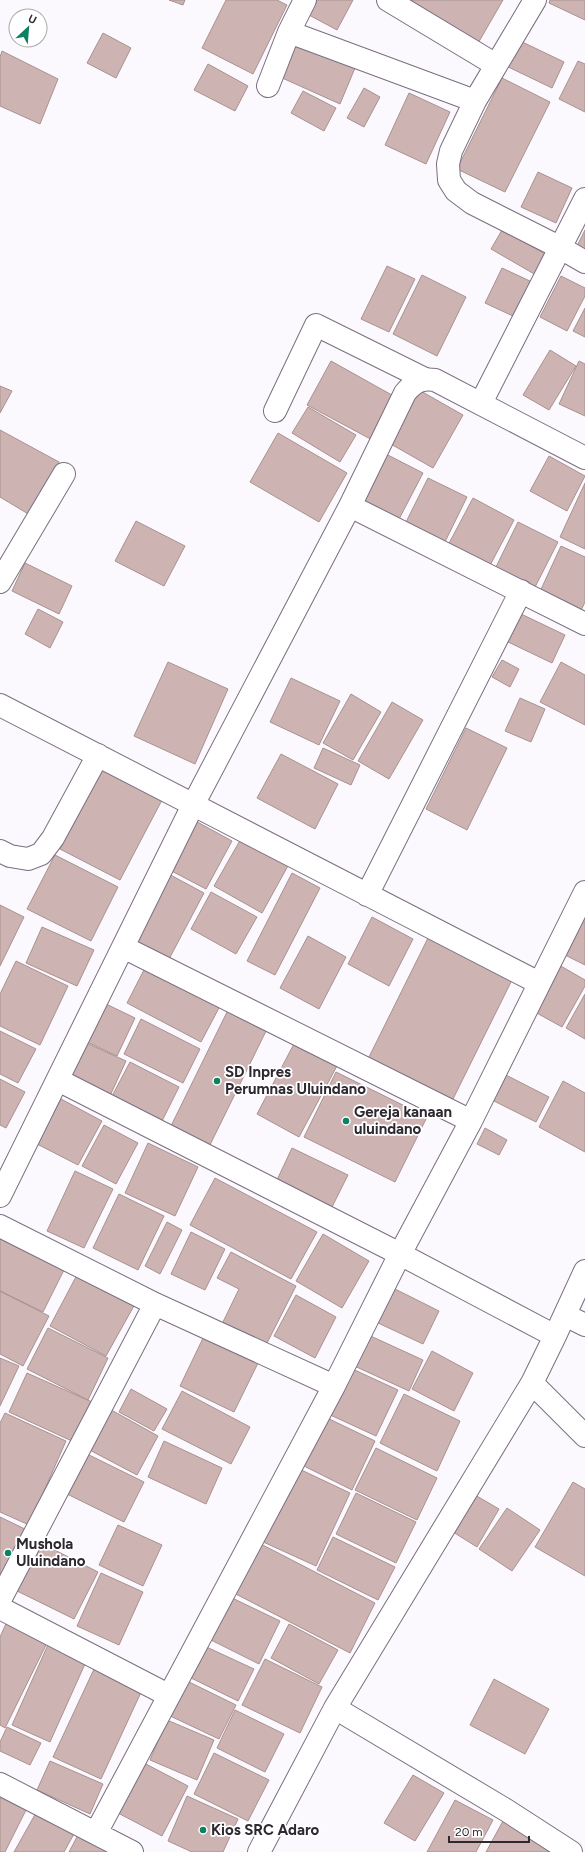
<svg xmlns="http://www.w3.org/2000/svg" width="585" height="1852" font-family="Figtree,sans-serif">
<rect width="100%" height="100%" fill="#fbf9fd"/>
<!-- building -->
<path fill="#cdb4b3" stroke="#a99190" d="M169,0h16l-2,5z
M226,0h51l10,5 -34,69 -51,-26z
M316,0h37l-16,30 -28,-15z
M397,0h106l-26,45z
M550,0h35v20l-36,-17z
M103,33l28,15 -15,30 -29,-15z
M514,38l50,24 -12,26 -50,-24z
M295,43l60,25 -15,36 -60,-27z
M2,51l56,28 -18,45 -40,-18v-49z
M578,61l7,3v48l-26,-13z
M208,64l40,22 -13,25 -41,-21z
M502,78l48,24 -45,90 -48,-23z
M364,88l16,9 -16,30 -17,-9z
M303,91l33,17 -12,23 -33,-18z
M409,93l41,19 -24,52 -41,-19z
M538,172l34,16 -16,35 -35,-16z
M502,230l45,25 -11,20 -45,-26z
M585,230v25l-10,-5z
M387,266l28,13 -26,53 -28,-13z
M502,268l30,14 -17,35 -30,-14z
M422,275l44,22 -29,59 -44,-22z
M561,276l24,12v8l-18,35 -27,-14z
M585,308v29l-12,-6z
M550,350l26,16 -27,44 -26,-15z
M331,361l68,38 -23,43 -69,-37z
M579,361l6,3v52l-26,-12z
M0,386l12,5 -12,22z
M419,390l44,25 -30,53 -44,-25z
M308,407l48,28 -16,27 -48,-29z
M0,430l59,32 -29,53 -30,-18z
M278,433l69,40 -28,49 -69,-40z
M382,452l41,21 -26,50 -41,-22z
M549,456l36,20 -18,35 -37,-20z
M428,478l39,19 -26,53 -39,-20z
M585,483v66l-25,-12z
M473,498l41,22 -27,51 -41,-22z
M136,521l49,25 -21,40 -49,-25z
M518,522l40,20 -24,47 -39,-20z
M561,546l24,11v45l-7,15 -41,-19z
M25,563l47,23 -13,28 -47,-23z
M38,609l25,13 -13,26 -25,-14z
M519,613l46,22 -13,28 -46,-22z
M502,660l17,9 -9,18 -18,-10z
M168,662l60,27 -33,75 -61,-28z
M561,662l24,13v50l-45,-23z
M291,678l49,23 -21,44 -49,-23z
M351,694l30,18 -28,48 -30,-17z
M520,698l25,11 -14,33 -26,-11z
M392,702l31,18 -34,59 -31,-18z
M466,728l41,20 -40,82 -41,-21z
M323,748l37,17 -9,20 -37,-17z
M281,754l57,30 -23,45 -58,-31z
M103,768l59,32 -42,80 -60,-31z
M190,818l42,23 -26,48 -42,-22z
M242,837l47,27 -27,49 -48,-27z
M55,855l63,32 -27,54 -64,-32z
M163,871l41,22 -36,68 -41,-21z
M292,873l28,15 -45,87 -28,-14z
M211,892l46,25 -21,37 -45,-25z
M0,905l24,12 -24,49z
M372,917l41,22 -24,47 -41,-22z
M583,917l2,1v47l-22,-11z
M42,927l52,23 -17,36 -51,-23z
M308,936l38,21 -27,52 -39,-21z
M428,938l84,42 -60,121 -84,-42z
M16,961l52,25 -28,59 -40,-19v-32z
M559,965l26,15v6l-23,41 -29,-16z
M146,966l74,40 -19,36 -74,-39z
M585,994v45l-19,-11z
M102,1002l33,16 -18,38 -34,-16z
M229,1008l39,19 -62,126 -39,-19z
M141,1019l59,30 -17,34 -59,-29z
M0,1031l36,18 -18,34 -18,-9z
M82,1041l44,20 -17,37 -44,-21z
M295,1042l43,22 -39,73 -42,-23z
M130,1062l49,25 -18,36 -50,-25z
M336,1072l91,45 -32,65 -91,-45z
M502,1073l47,24 -13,25 -46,-23z
M0,1079l25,13 -19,36 -6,-3z
M563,1081l22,12v59l-46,-25z
M61,1099l41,22 -24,44 -41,-21z
M104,1125l34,18 -22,41 -34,-18z
M485,1128l22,12 -8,15 -22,-11z
M148,1143l50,24 -23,49 -50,-23z
M292,1148l56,27 -17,34 -55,-27z
M75,1171l38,18 -29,59 -37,-17z
M215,1178l102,54 -26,47 -101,-54z
M119,1194l45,22 -26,54 -45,-22z
M167,1222l15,8 -22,44 -15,-8z
M0,1231l67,33 -24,48 -43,-21z
M191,1232l34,17 -20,41 -34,-16z
M323,1234l46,27 -27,47 -46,-27z
M231,1252l65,34 -30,59 -44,-21 17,-35 -22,-11z
M78,1273l57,31 -29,52 -56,-30z
M393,1288l46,23 -16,33 -47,-22z
M0,1291l49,25 -26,50 -23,-12z
M296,1295l40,22 -21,41 -41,-22z
M48,1328l60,30 -20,42 -61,-31z
M364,1333l59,27 -14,31 -59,-27z
M205,1334l54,27 -25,51 -54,-26z
M432,1351l41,22 -19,38 -42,-22z
M0,1358l19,8 -19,40z
M348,1367l50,23 -22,46 -50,-23z
M27,1373l65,29 -18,40 -65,-30z
M131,1389l36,20 -13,22 -35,-19z
M182,1391l68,36 -19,37 -69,-35z
M404,1394l56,27 -23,50 -57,-28z
M106,1407l52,29 -21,39 -53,-28z
M5,1413l61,28 -37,84 -29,-13v-89z
M321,1415l54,26 -23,49 -54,-27z
M164,1441l58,27 -16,36 -58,-27z
M376,1448l61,30 -20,42 -62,-30z
M83,1452l61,30 -20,40 -61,-30z
M295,1467l55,26 -34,73 -55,-25z
M573,1482l12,7v87l-50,-29z
M356,1493l60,29 -20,41 -60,-29z
M475,1495l24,14 -22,38 -24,-15z
M507,1508l33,22 -28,41 -33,-22z
M0,1517l27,13 -27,47z
M118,1525l44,20 -19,41 -44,-21z
M333,1537l62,30 -17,33 -61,-30z
M35,1540l63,32 -24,47 -63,-31z
M255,1541l120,62 -25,50 -120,-62z
M101,1573l42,19 -24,53 -42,-19z
M228,1596l52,25 -21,43 -52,-26z
M9,1617l41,20 -45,91 -5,-3v-88z
M289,1624l49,26 -19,34 -48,-26z
M51,1638l38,17 -39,87 -38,-17z
M200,1644l54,25 -16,32 -53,-26z
M265,1659l57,28 -22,46 -58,-28z
M95,1667l48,21 -42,91 -48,-22z
M183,1679l53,26 -17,34 -53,-25z
M494,1679l55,30 -24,45 -55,-29z
M235,1710l49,24 -19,38 -48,-24z
M167,1720l47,20 -17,40 -47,-20z
M7,1727l34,16 -11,22 -30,-14v-9z
M214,1753l55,27 -21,41 -54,-27z
M50,1761l53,23 -13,30 -53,-24z
M142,1762l46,24 -26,50 -46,-24z
M413,1775l31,18 -29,48 -31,-18z
M0,1787l30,15 -25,50h-5z
M187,1796l51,23 -15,33h-31l-24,-11z
M455,1800l38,20 -17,32h-49z
M37,1811l38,21 -11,20h-50z
M503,1821l48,27 -2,4h-63z
M78,1835l32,17h-41z"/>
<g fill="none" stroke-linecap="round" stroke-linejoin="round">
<defs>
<path id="minor" d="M305,0l-16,32 186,69
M388,0l108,65
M535,0l-60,101 -24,50 -3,13 1,16 7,11 16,12 87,44 26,15
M268,86l21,-54
M481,403l104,-204
M275,411l41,-86 109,54
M350,506l235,118
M0,582l64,-108
M0,705l539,278
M0,851l10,5 18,3 13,-5 12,-16 45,-83
M367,895l154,-304
M123,947l348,174
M58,1080l342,174 155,82
M0,1196l193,-391 157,-299 55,-113c9,-11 16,-15 30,-13l150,78
M0,1226l155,78 179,82
M565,1315l20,10
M532,1383l53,53
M0,1600l155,-296
M0,1608l168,87
M335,1708l171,102 65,42
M0,1784l132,68
M96,1833l238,-447 66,-132 71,-133 114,-229
M259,1852l76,-144 197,-325 23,-47 30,-65"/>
</defs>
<!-- minor casing -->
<use href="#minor" stroke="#7a6f80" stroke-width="24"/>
<!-- minor -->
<use href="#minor" stroke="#fff" stroke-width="22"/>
</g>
<!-- markers -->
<g fill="#0b8261" stroke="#fff" stroke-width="1.5">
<circle cx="217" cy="1081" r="4"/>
<circle cx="346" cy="1121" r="4"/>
<circle cx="8" cy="1553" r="4"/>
<circle cx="203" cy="1830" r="4"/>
</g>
<g text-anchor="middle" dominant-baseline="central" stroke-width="3.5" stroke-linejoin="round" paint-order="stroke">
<!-- poi labels -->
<g font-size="15" font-weight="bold" fill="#2e2930" stroke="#fff" text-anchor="start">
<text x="225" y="1072">SD Inpres<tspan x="225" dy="17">Perumnas Uluindano</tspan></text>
<text x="354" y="1112">Gereja kanaan<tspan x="354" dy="17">uluindano</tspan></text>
<text x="16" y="1544">Mushola<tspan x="16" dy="17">Uluindano</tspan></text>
<text x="211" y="1830">Kios SRC Adaro</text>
</g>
</g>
<!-- north arrow -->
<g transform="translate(28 28) rotate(26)"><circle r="19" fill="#ffffff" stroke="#aba9ac"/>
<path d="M0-3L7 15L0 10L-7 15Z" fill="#0b8261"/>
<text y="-6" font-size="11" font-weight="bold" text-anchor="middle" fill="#2e2930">U</text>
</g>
<!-- scale -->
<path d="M449 1836v6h80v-6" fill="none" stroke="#2e2930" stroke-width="2"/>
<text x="455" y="1836" font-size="12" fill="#2e2930" stroke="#ffffff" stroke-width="3" paint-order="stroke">20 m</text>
</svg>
